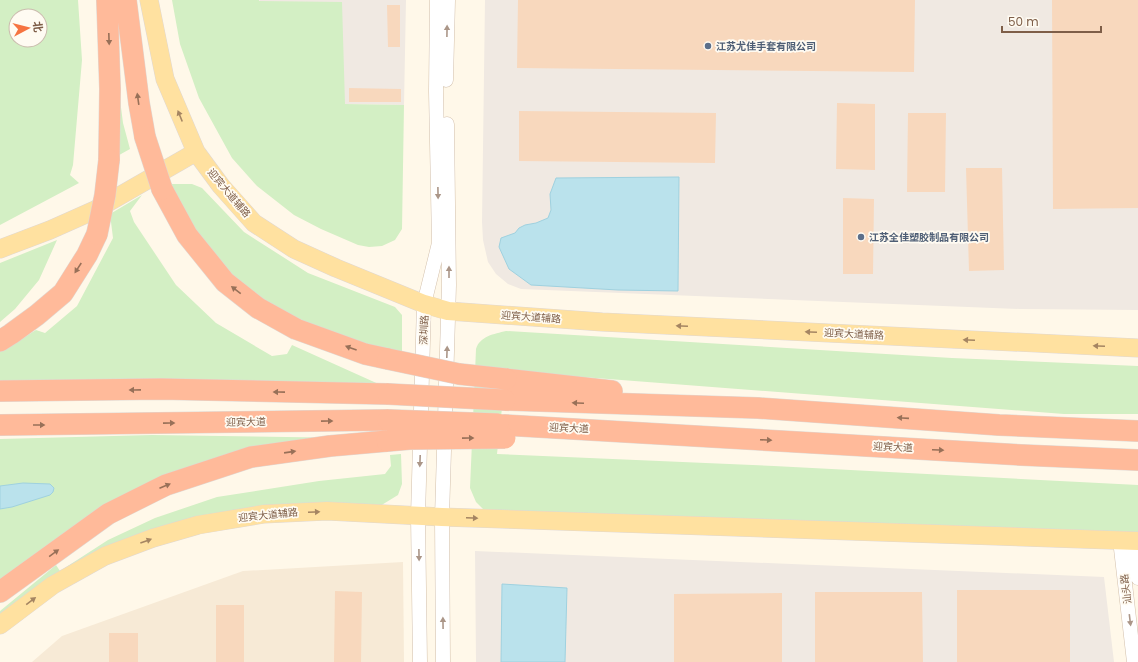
<svg xmlns="http://www.w3.org/2000/svg" width="1138" height="662" font-family="Poppins,'Noto Sans SC',sans-serif">
<rect width="100%" height="100%" fill="#fff8e9"/>
<!-- residential -->
<path fill="#f7ead6" d="M403,562l1,100h-372l30,-26 181,-65z"/>
<!-- industrial -->
<path fill="#f0e9e2" d="M259,0h147l-2,105 -59,-1z
M485,0h653v310l-118,-1 -499,-20 -13,-5 -12,-10 -8,-12 -5,-22 -1,-18z
M475,551l629,26 10,85h-638z"/>
<!-- green -->
<path fill="#d3efc4" fill-rule="evenodd" d="M0,0h78l4,60 -9,105 -3,10 9,8 -79,42zM16,16h24v24h-24z
M172,0h87v1l83,1 3,102 59,1 -2,124 -7,11 -13,6 -13,1 -11,-2 -37,-16 -27,-14 -37,-29 -25,-28 -33,-60 -19,-54z
M112,37l11,86 7,26 -18,10z
M165,184h27l10,4 42,44 64,41 87,34 7,8v43l-136,-49 -40,-32z
M142,195l-12,16 4,11 42,63 40,38 56,33 15,-2 5,-9 91,41 -383,-1v-33l36,-22 9,3 32,-27 36,-68 -3,-24z
M57,240l-18,40 -24,29 -15,13v-59z
M506,331l446,27 186,8v48h-74l-558,-43 -9,83 277,12 364,19v49l-654,-24 -8,-8 -6,-14 6,-139c4,-13 18,-15 30,-18z
M152,435l199,3 -115,17 -236,131v-147z
M401,454l1,30 -4,11 -18,11 -207,19 -173,95v-9l56,-46 4,6 48,-31 47,-22 62,-21 102,-16 66,-7 6,-8 -1,-11z"/>
<!-- water -->
<path fill="#bae2ec" stroke="#9fd1df" d="M679,177l-1,114 -60,-1 -87,-5 -22,-16 -10,-22 2,-9 14,-5 4,-5 6,-3 11,-2 12,-5 3,-8 -1,-16 6,-16z
M23,483l27,1 4,4 -1,4 -3,3 -38,12 -12,2v-23z
M502,584l65,4 -2,74h-64z"/>
<!-- building -->
<path fill="#f8d8bd" d="M518,0h397l-1,72 -397,-4z
M1052,0h86v208l-85,1z
M387,5h13v42h-12z
M349,88l52,1v13h-52z
M837,103l38,1v66l-39,-1z
M519,111l197,2 -1,50 -196,-2z
M908,113h38l-1,79h-38z
M966,168h36l2,102 -35,1z
M843,198l31,1 -1,75h-30z
M957,590h113v72h-113z
M335,591l27,1 -1,70h-27z
M815,592h107l1,70h-108z
M782,593v69h-108v-68z
M216,605h28v57h-28z
M109,633h29v29h-29z"/>
<g fill="none" stroke-linecap="round" stroke-linejoin="round">
<defs>
<path id="minor" d="M446,80l2,-80
M1120,540l14,122
M1134,540l4,38
M420,662l-2,-146 6,-212 15,-61 -3,-152 1,-91
M443,662l-1,-145 7,-232 -2,-161"/>
<path id="major" d="M149,0l16,79 31,73
M0,249l50,-19 45,-20 101,-58 25,34 33,37 40,26 42,19 88,36 24,7 154,11 536,26
M0,625l53,-40 52,-29 48,-18 45,-13 66,-11 63,-3 115,6 696,24"/>
<path id="highway" d="M107,0l3,89 -1,71
M126,0l13,103 6,34
M162,189l25,46 38,47 33,26 38,21 69,25 23,5
M0,341l11,-7 26,-19 26,-22 24,-38 10,-21
M506,379l106,12
M0,391l161,-2 227,5
M505,400l253,8 241,17 139,6
M0,425l388,-5
M504,425l517,30 117,5
M0,592l108,-78 58,-29 85,-28 79,-11 57,-5"/>
</defs>
<!-- minor casing -->
<use href="#minor" stroke="#d3c0ac" stroke-width="15"/>
<!-- major casing -->
<use href="#major" stroke="#e0d8d3" stroke-width="19"/>
<!-- highway casing -->
<use href="#highway" stroke="#e0d8d3" stroke-width="22"/>
<!-- minor -->
<use href="#minor" stroke="#fff" stroke-width="14"/>
<!-- major -->
<use href="#major" stroke="#ffe1a0" stroke-width="18"/>
<!-- highway -->
<use href="#highway" stroke="#ffba9a" stroke-width="21"/>
<defs>
<path id="highway-bridge" d="M145,137l17,52
M97,234l8,-39 4,-35
M388,359l71,15 47,5
M388,394l117,6
M388,420l110,4
M387,441l23,-2 95,-1"/>
</defs>
<!-- highway-bridge casing -->
<use href="#highway-bridge" stroke="#e0d8d3" stroke-width="22" stroke-linecap="butt"/>
<!-- highway-bridge -->
<use href="#highway-bridge" stroke="#ffba9a" stroke-width="21"/>
</g>
<!-- one-way arrows -->
<defs><path id="oneway-solid" d="M-6-.8H1V-3.2L6.5 0L1 3.2V.8H-6Z"/></defs>
<g fill="#ab9688">
<use href="#oneway-solid" transform="translate(447 31) rotate(-89)"/>
<use href="#oneway-solid" transform="translate(438 193) rotate(89)"/>
<use href="#oneway-solid" transform="translate(449 272) rotate(-90)"/>
<use href="#oneway-solid" transform="translate(447 352) rotate(-88)"/>
<use href="#oneway-solid" transform="translate(420 461) rotate(92)"/>
<use href="#oneway-solid" transform="translate(419 555) rotate(89)"/>
<use href="#oneway-solid" transform="translate(1130 620) rotate(83)"/>
<use href="#oneway-solid" transform="translate(443 623) rotate(-91)"/>
</g>
<g fill="#987058">
<use href="#oneway-solid" transform="translate(109 39) rotate(88)"/>
<use href="#oneway-solid" transform="translate(138 99) rotate(-98)"/>
<use href="#oneway-solid" transform="translate(78 268) rotate(123)"/>
<use href="#oneway-solid" transform="translate(236 290) rotate(-142)"/>
<use href="#oneway-solid" transform="translate(351 348) rotate(-160)"/>
<use href="#oneway-solid" transform="translate(135 390) rotate(179)"/>
<use href="#oneway-solid" transform="translate(279 392) rotate(-179)"/>
<use href="#oneway-solid" transform="translate(578 403) rotate(-178)"/>
<use href="#oneway-solid" transform="translate(903 418) rotate(-176)"/>
<use href="#oneway-solid" transform="translate(327 421) rotate(-1)"/>
<use href="#oneway-solid" transform="translate(169 423) rotate(-1)"/>
<use href="#oneway-solid" transform="translate(39 425)"/>
<use href="#oneway-solid" transform="translate(468 438) rotate(-1)"/>
<use href="#oneway-solid" transform="translate(766 440) rotate(3)"/>
<use href="#oneway-solid" transform="translate(938 450) rotate(3)"/>
<use href="#oneway-solid" transform="translate(290 452) rotate(-8)"/>
<use href="#oneway-solid" transform="translate(165 486) rotate(-23)"/>
<use href="#oneway-solid" transform="translate(54 553) rotate(-36)"/>
</g>
<g fill="#a58562">
<use href="#oneway-solid" transform="translate(180 116) rotate(-112)"/>
<use href="#oneway-solid" transform="translate(682 326) rotate(-177)"/>
<use href="#oneway-solid" transform="translate(811 332) rotate(-177)"/>
<use href="#oneway-solid" transform="translate(969 340) rotate(-177)"/>
<use href="#oneway-solid" transform="translate(1099 346) rotate(-177)"/>
<use href="#oneway-solid" transform="translate(314 512) rotate(-3)"/>
<use href="#oneway-solid" transform="translate(472 518) rotate(2)"/>
<use href="#oneway-solid" transform="translate(146 541) rotate(-20)"/>
<use href="#oneway-solid" transform="translate(31 601) rotate(-37)"/>
</g>
<!-- markers -->
<g fill="#5c6f8a" stroke="#fffbf2" stroke-width="1.5">
<circle cx="708" cy="46" r="4"/>
<circle cx="861" cy="237" r="4"/>
</g>
<g text-anchor="middle" dominant-baseline="central" stroke-width="3.5" stroke-linejoin="round" paint-order="stroke">
<!-- service labels -->
<g font-size="10" font-weight="bold" fill="#4e5e75" stroke="#fffbf2" text-anchor="start">
<text x="716" y="46">江苏尤佳手套有限公司</text>
<text x="869" y="237">江苏全佳塑胶制品有限公司</text>
</g>
<!-- street labels -->
<g font-size="10" fill="#7e5e48" stroke="#fffbf2">
<text transform="translate(229 193) rotate(50)">迎宾大道辅路</text>
<text transform="translate(531 317) rotate(4)">迎宾大道辅路</text>
<text transform="translate(424 330) rotate(-88)">深圳路</text>
<text transform="translate(854 334) rotate(3)">迎宾大道辅路</text>
<text transform="translate(246 422) rotate(-1)">迎宾大道</text>
<text transform="translate(569 428) rotate(3)">迎宾大道</text>
<text transform="translate(893 447) rotate(3)">迎宾大道</text>
<text transform="translate(268 515) rotate(-6)">迎宾大道辅路</text>
<text transform="translate(1126 589) rotate(-97)">汕头路</text>
</g>
</g>
<!-- north arrow -->
<g transform="translate(28 28) rotate(83)"><circle r="19" fill="#fffbf2" stroke="#cbbcae"/>
<path d="M0-3L7 15L0 10L-7 15Z" fill="#f67441"/>
<text y="-6" font-size="11" font-weight="bold" text-anchor="middle" fill="#7e5e48">北</text>
</g>
<!-- scale -->
<path d="M1002 26v6h99v-6" fill="none" stroke="#7e5e48" stroke-width="2"/>
<text x="1008" y="26" font-size="12" fill="#7e5e48" stroke="#fffbf2" stroke-width="3" paint-order="stroke">50 m</text>
</svg>
